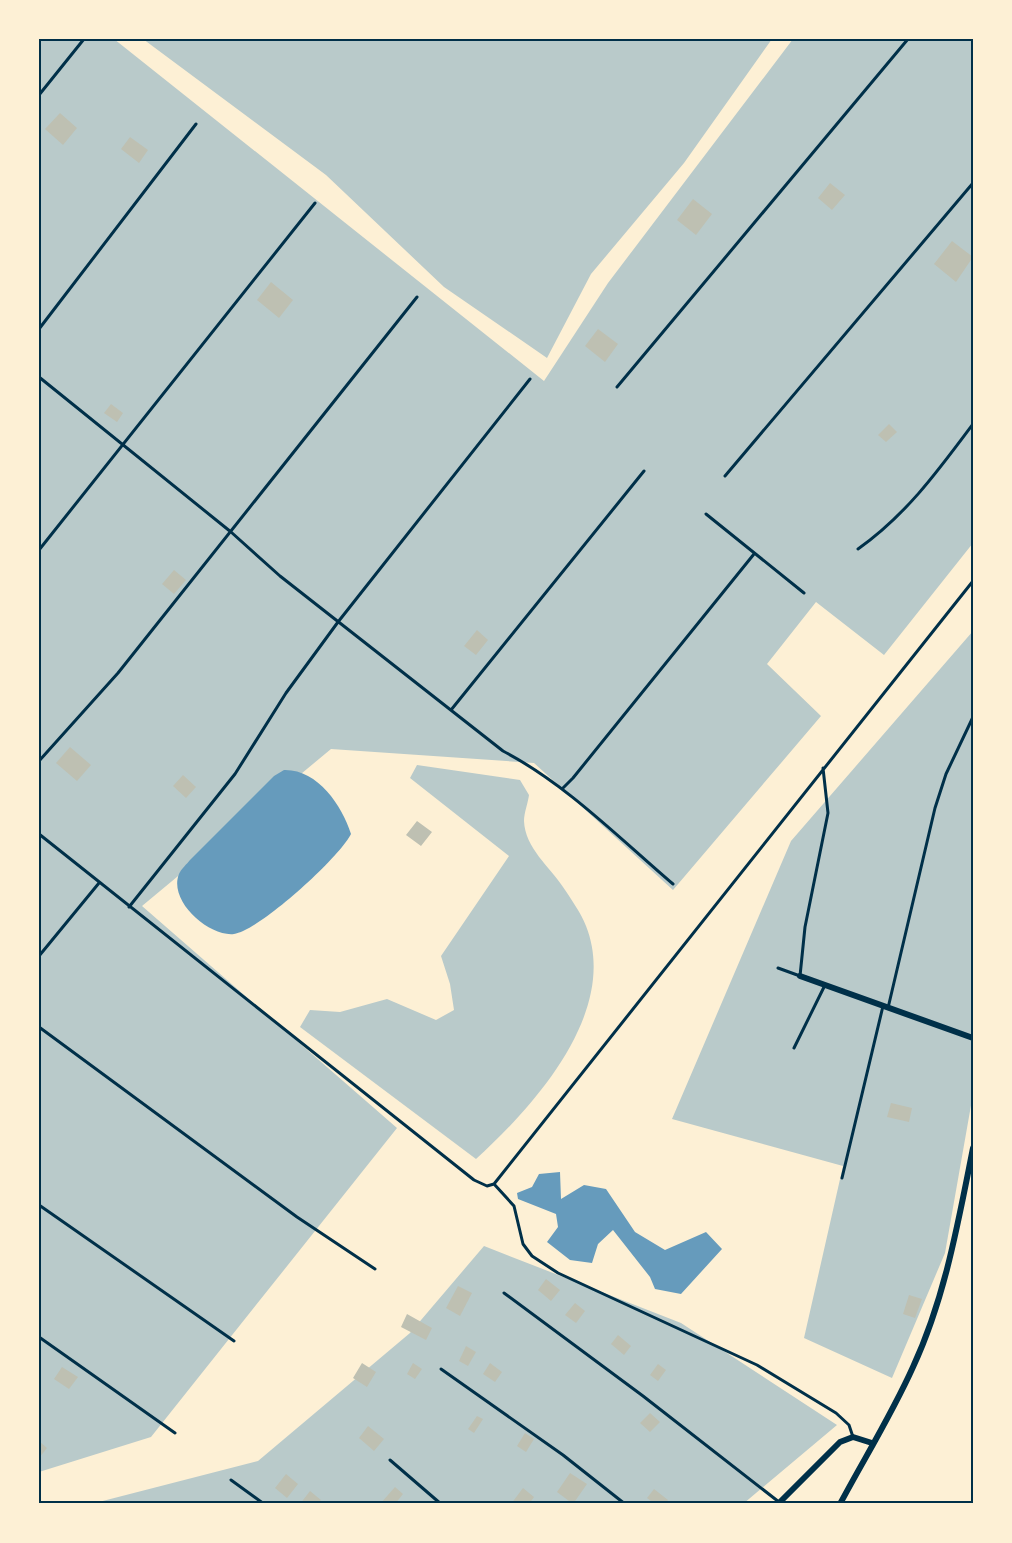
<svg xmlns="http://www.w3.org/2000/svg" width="1012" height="1543" font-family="Manrope,sans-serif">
<rect width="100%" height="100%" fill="#fdf0d5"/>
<!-- green -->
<path fill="#b9caca" d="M39,39h75l430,342 64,-98 185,-244h180v504l-89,112 -68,-53 -49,62 54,52 -148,174 -139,-127 -203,-14 -189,157 255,222 -246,309 -112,35z
M143,39h629l-88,124 -93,111 -44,84 -103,-71 -118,-112z
M973,631v463l-28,159 -53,125 -88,-40 39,-172 -171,-47 119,-278z
M417,765l103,15 9,15c-1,8 -5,18 -5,26 1,27 26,46 39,66 8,12 18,26 23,39 34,86 -53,181 -110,233l-176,-132 10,-17 30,2 47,-13 49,21 18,-10 -4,-26 -9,-28 68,-100 -99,-78z
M484,1246l197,77 156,102 -94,79h-652l167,-43 152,-128z"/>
<!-- water -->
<path fill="#669bbc" d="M284,770c33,-1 58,35 67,64 -11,23 -92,97 -117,100 -25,3 -66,-33 -55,-60 2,-5 8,-10 11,-14l84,-84z
M560,1172l1,27 23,-14 22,4 29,43 30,18 41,-18 16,17 -41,45 -26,-5 -5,-12 -37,-47 -15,14 -6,19 -22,-3 -23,-18 11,-15 -2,-13 -38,-15 -1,-6 15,-6 7,-13z"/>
<!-- building -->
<path fill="#bec0b2" d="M60,113l17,15 -14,17 -18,-16z
M130,137l18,13 -9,13 -18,-14z
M830,183l15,12 -13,15 -14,-12z
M693,199l19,15 -16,21 -19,-15z
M952,241l21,16 -17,25 -22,-18z
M271,282l22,18 -14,18 -22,-18z
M598,329l20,15 -13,18 -20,-16z
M111,404l12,9 -6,9 -13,-9z
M889,424l8,8 -11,10 -8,-7z
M174,570l12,10 -12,14 -12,-10z
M477,630l11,10 -12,15 -12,-9z
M70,747l21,18 -14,16 -21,-18z
M183,775l13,12 -10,11 -13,-12z
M417,821l15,11 -11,14 -15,-11z
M891,1103l21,5 -3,14 -22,-5z
M546,1279l14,11 -9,11 -13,-11z
M458,1286l14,7 -12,23 -14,-8z
M909,1295l13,4 -7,19 -12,-4z
M575,1303l10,8 -9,12 -11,-8z
M407,1314l25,14 -6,12 -25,-13z
M618,1335l13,11 -7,9 -13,-11z
M466,1346l10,6 -8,14 -9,-5z
M362,1363l14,9 -9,15 -14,-9z
M413,1363l9,6 -7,10 -8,-5z
M490,1363l12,9 -7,10 -12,-8z
M658,1364l8,6 -8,11 -8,-6z
M62,1367l16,10 -9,12 -15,-10z
M650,1413l10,9 -10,10 -10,-9z
M477,1416l6,3 -9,14 -6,-4z
M368,1426l16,13 -10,12 -15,-13z
M525,1433l9,6 -8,13 -9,-6z
M39,1441l8,7 -8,10z
M570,1473l17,11 -14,20 -16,-12z
M286,1474l12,10 -11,14 -12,-10z
M395,1487l8,7 -8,10h-15z
M523,1488l11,9 -5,7h-18z
M654,1489l14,11 -3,4h-10l-8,-6z
M310,1491l11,9 -4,4h-17z"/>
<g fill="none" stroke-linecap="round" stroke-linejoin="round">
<!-- service -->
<path stroke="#003049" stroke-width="3" d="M39,95l45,-56
M39,329l157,-205
M39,377l192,155 49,44 223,175c63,33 115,86 170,133
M617,387l291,-348
M725,476l248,-293
M706,514l98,79
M858,549c48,-34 80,-78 115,-125
M39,550l276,-347
M451,710l193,-239
M39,761l79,-88 299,-376
M562,789l11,-11 181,-224
M39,834l435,346 13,6 7,-2 479,-603
M129,907l106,-133 51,-81 52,-71 192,-243
M39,956l60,-73
M778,968l22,8 5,-49 23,-114 -5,-45
M888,1008l47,-200 11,-34 27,-57
M39,1027l258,190 78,52
M794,1048l31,-63
M842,1178l41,-172
M494,1184l20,22 9,38 9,12 26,17 199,92 79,48 13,12 4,12
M39,1205l195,136
M504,1293l139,103 136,106
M39,1337l136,96
M441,1369l122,86 62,49
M390,1460l51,44
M231,1480l33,24"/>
<!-- minor -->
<path stroke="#003049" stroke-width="6" d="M800,976l173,62
M778,1504l62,-62 13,-5 19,6
M840,1504c24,-45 52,-90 73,-137 32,-69 45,-144 60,-219"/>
</g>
<!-- border -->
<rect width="1012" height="1543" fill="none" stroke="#fdf0d5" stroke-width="81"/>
<rect x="40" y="40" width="932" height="1462" fill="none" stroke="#003049" stroke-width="2"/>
</svg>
